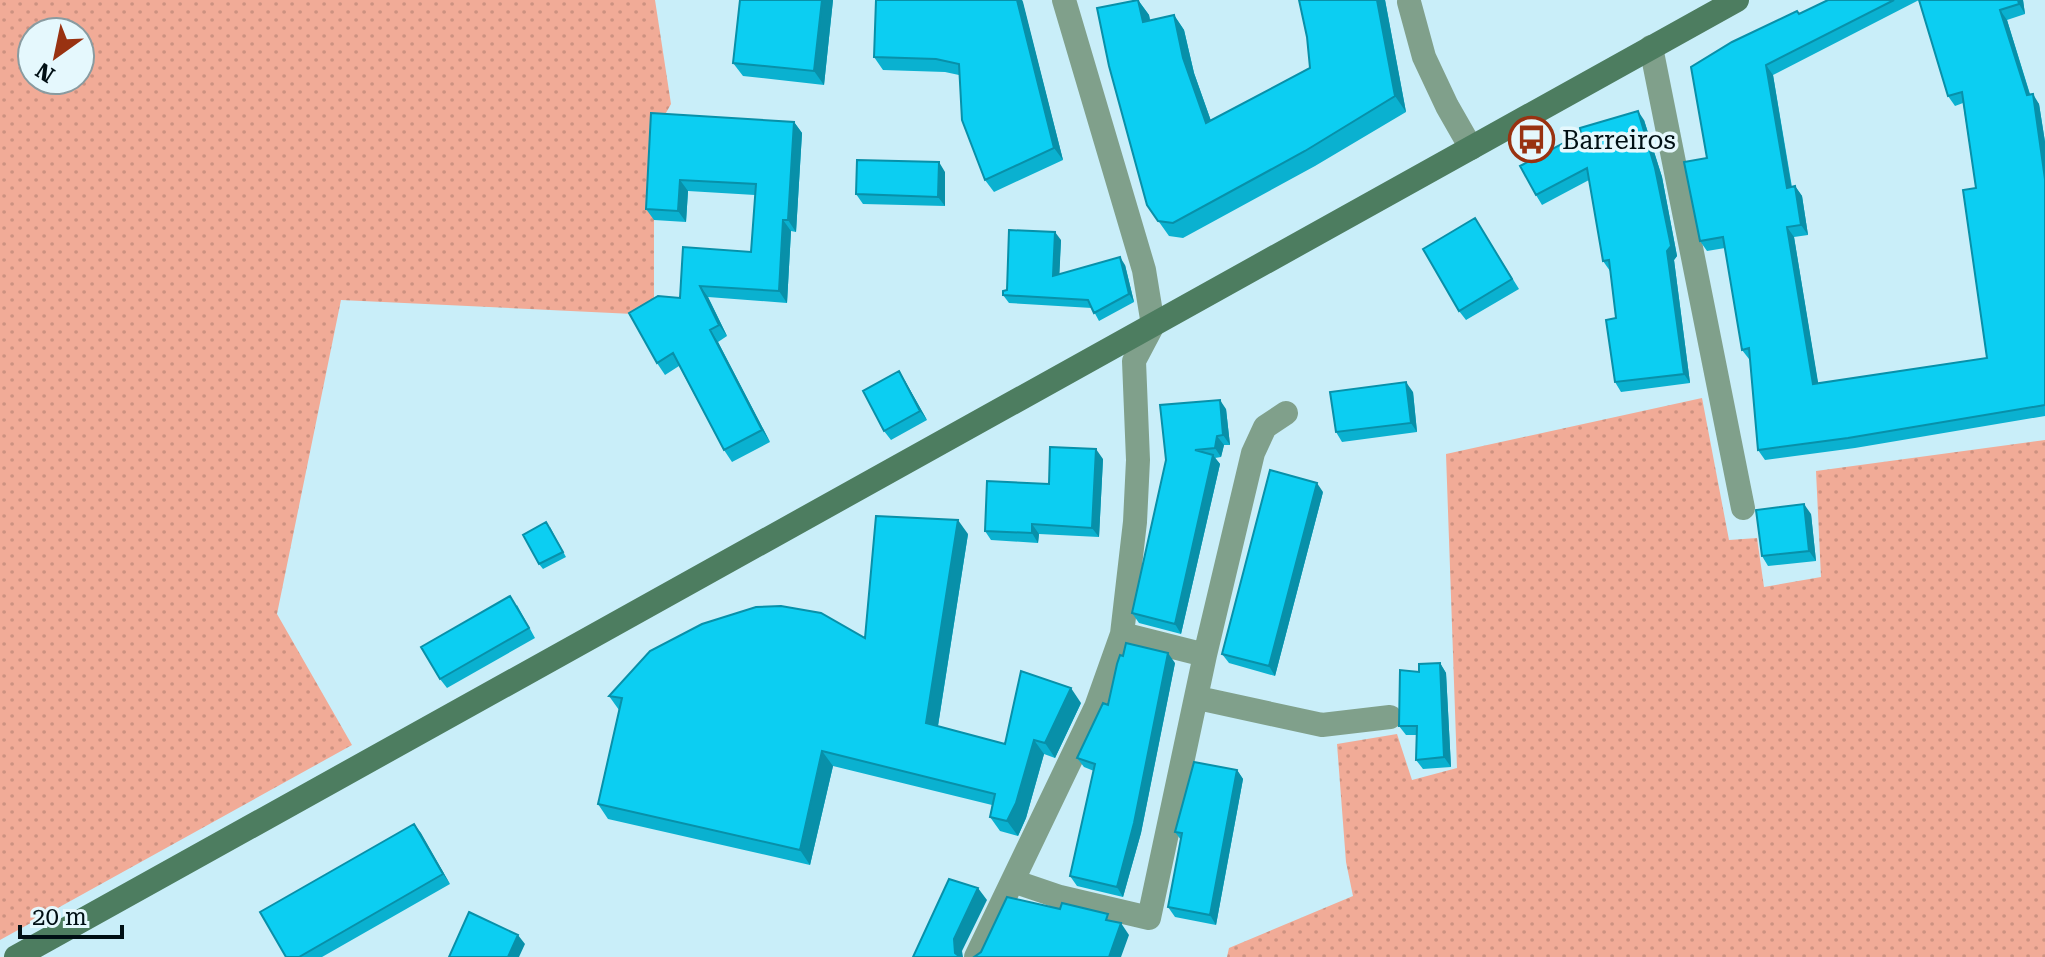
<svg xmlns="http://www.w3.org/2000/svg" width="2045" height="957" font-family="'Roboto Serif',serif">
<defs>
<pattern id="grass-dots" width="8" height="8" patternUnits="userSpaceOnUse" patternTransform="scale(2)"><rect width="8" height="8" fill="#f1ab97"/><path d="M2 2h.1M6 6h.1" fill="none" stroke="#cd9281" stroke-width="1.8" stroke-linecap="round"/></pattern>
</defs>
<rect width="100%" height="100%" fill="#c9eef9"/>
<!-- grass -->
<path fill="url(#grass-dots)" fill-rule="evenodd" d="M0,0h655l16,104 -12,21 -5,95v95l-313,-15 -64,314 75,131 -352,195zM32,32h48v48h-48z
M1702,398l27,142 28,-2 7,49 57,-10 -5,-106 229,-31v517h-818l2,-9 124,-52 -7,-34 -9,-118 60,-10 15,46 45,-12 -11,-314z"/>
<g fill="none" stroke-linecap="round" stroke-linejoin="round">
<!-- street -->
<path stroke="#80a08b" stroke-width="24" d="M1409,2l15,55 23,49 24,42
M1651,47l92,461
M1205,655l48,-202 12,-26 21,-14
M1198,698l124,27 68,-8
M1013,881l47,16 89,21 56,-263 -83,-21
M976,957l120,-250 26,-73 13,-112 3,-62 -4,-99 19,-36 -9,-55 -80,-270"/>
<!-- secondary -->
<path stroke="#4d7d60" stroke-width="24" d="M16,957l1721,-957"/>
</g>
<!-- wall -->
<path fill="#0ab1d0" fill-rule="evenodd" d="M740,0h93l-9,85 -81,-9 -10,-13z
M876,0h146l41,160 -69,32 -9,-12 -26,-105 -14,-3 -62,-2 -9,-13z
M1138,0l11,15 1,5 24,-5 10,15 10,43 17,48 99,-53 -3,-31 -8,-37h86l21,112 -91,54 -132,72 -14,-2 -22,-31z
M1828,0h195l2,14 -18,6 23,74 9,10 6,38v274l-190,32 -90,12 -7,-10 -8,-91h-1l-7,-9 -17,-102 -18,3 -7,-10 7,-83 90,-147 3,3zM1919,0l29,96 7,10 8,-3 13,85 11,170 -169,26 -24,-147 14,-2 -6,-39 -7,-10 -3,1 -19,-112z
M651,113l143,9 8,11 -6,99 -5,-1 -4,72 -79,-6 19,39 -9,6 52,100 -38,20 -8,-12 -45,-84 -14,9 -8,-12 23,-65 71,-46 4,-57 -67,-4 -2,31 -32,-2 -8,-11z
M1644,120l18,57 15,79 -3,4 16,123 -69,9 -6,-10 1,-64 -6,-47 -7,-10 -14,-81 -47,25 -6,-10z
M945,172v34l-82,-2 -7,-10z
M1475,218l44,71 -53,31 -7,-9z
M1061,240l-2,35 66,-10 9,37 -35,19 -7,-13 -83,-5 -6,-8 4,-5z
M905,381l22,39 -36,20 -7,-9z
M1413,392l4,40 -75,10 -6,-10z
M1226,409l4,36h-6l-3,12 -6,1 5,6 -39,170 -42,-11 -7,-10 34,-153z
M1103,459l-4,78 -60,-3 -1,9 -47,-3 -6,-9 64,-47z
M1323,492l-48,184 -46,-13 -7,-9z
M1811,514l5,47 -48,5 -6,-10z
M550,527l16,30 -23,12 -4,-5z
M968,534l-30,192 67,18 76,-41 -26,55 -11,-4 -18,64 -8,18 -18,-5 -10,-14 2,-12 -159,-39 -23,99 -202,-46 -10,-15 21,-94 -10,-14 256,-58z
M517,605l18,33 -88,50 -7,-9z
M1175,663l-34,170 -18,64 -46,-11 -7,-10 24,-105 -10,-4 -7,-9 31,-53z
M1440,663l6,10 5,94 -28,2 -7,-9 1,-25h-11l-7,-9 20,-54z
M1237,770l6,9 -27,146 -41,-8 -7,-10 13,-67 -6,-8z
M414,824l36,60 -128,73h-36z"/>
<!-- shaded-wall -->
<path fill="#0890a9" d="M822,0h11l-9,85 -10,-14z
M1017,0h5l1,2 40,158 -9,-12z
M1138,0l11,15 4,22 -10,-15z
M1377,0h8l21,112 -11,-16z
M2018,0h5l2,14 -6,-10z
M2000,10l7,10 26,85 -6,-10z
M1174,15l10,15 10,43 23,65 -11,-15 -23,-65z
M1766,65l7,10 20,122 -6,-9z
M2033,94l6,10 6,38v37z
M1638,111l6,9 18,57 15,79 -3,4 16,123 -6,-9 -17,-123z
M794,122l8,11 -6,99 -8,-12z
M939,162l6,10v34l-7,-9z
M680,180l8,11 -2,31 -8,-11z
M1795,186l7,10 6,39 -7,-10z
M783,220l8,11 -4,72 -8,-12z
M1787,227l7,10 26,157 -7,-10z
M1055,232l6,8 -2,44 -6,-8z
M1120,257l5,8 9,37 -5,-8z
M700,286l8,11 19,39 -8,-11z
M710,330l8,12 52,100 -8,-12z
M899,371l6,10 22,39 -7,-9z
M1406,382l7,10 4,40 -6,-9z
M1220,400l6,9 4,36 -7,-10z
M1217,436l7,9 -3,12 -6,-9z
M1096,449l7,10 -4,78 -7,-9z
M1213,455l7,9 -39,170 -6,-10z
M1317,483l6,9 -48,184 -6,-10z
M1804,504l7,10 5,47 -7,-10z
M958,520l10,14 -32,204 -10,-15z
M1032,524l7,10 -1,9 -6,-10z
M1168,653l7,10 -34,170 -18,64 -6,-10z
M1440,663l6,10 5,94 -7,-10z
M1071,688l10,15 -26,55 -10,-15z
M1034,740l10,14 -18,64 -8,18 -11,-15z
M822,751l11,15 -23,99 -10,-15z
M1237,770l6,9 -27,146 -6,-10z
M414,824l7,9 29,51 -7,-10z
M978,888l9,12 -25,51 1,6h-5l-3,-4 -1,-14z
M1121,923l8,12 -8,22h-12z
M518,935l7,9 -6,13h-11z"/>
<!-- building -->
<path fill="#0ccef2" stroke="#0890a9" stroke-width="2" d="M740,0h82l-8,71 -81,-8z
M876,0h141l37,148 -69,32 -23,-60 -3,-56 -23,-5 -62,-2z
M1138,0l5,22 31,-7 9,43 23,65 104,-55 -3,-31 -8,-37h78l18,96 -90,55 -132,72 -15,-2 -11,-16 -38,-139 -12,-58z
M1828,0h66l-128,65 21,123 8,-2 6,39 -14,2 26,157 174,-26 -24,-168 13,-2 -14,-96 -14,4 -29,-96h99l1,4 -19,6 27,85 6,-1 12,85v226l-197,33 -90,12 -9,-102 -7,2 -19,-113 -23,4 -16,-79 23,-4 -16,-91 41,-25 65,-31 2,3z
M1638,111l17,57 16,78 -4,5 17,123 -69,8 -9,-62 10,-2 -7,-58 -6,1 -16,-93 -51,27 -16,-29 61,-32 -1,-6z
M651,113l143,9 -6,98h-5l-4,71 -79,-5 19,39 -9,5 52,100 -38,20 -51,-97 -16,10 -28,-50 29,-17 22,2 3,-51 68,5 5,-68 -76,-4 -2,31 -32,-2z
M857,160l82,2 -1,35 -82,-3z
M1475,218l37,61 -53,32 -36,-62z
M1009,230l46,2 -2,44 67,-19 9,37 -35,19 -6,-13 -85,-5v-4l4,-1z
M899,371l21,40 -36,20 -21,-40z
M1406,382l5,41 -75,9 -6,-40z
M1220,400l3,35 -6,1 -2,12 -20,2 18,5 -38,169 -43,-11 34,-153 -6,-55z
M1050,447l46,2 -4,79 -60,-4v9l-47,-2 2,-50 62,3z
M1270,470l47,13 -48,183 -47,-12z
M1804,504l5,47 -47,5 -6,-46z
M876,516l82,4 -32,203 79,21 16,-73 50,17 -26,55 -11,-3 -18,63 -9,18 -17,-4 5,-23 -173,-43 -22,99 -202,-46 24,-106 -13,-2 41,-45 52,-27 54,-17 25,-1 40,7 44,25z
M546,522l17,30 -24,12 -16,-29z
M510,596l19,32 -89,51 -19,-32z
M1126,643l42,10 -34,170 -17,64 -47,-11 25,-112 -18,-6 26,-55 5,2 9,-41 3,-9 3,1z
M1440,663l4,94 -28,3 1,-34h-18l1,-56 19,2v-8z
M1194,762l43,8 -27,145 -42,-8 14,-74 -7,-1z
M414,824l29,50 -144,83h-13l-26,-45z
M949,879l29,9 -24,51 1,14 5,4h-47z
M1007,897l53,12 2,-6 46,11 -2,6 15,3 -12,34h-135l7,-5z
M469,912l49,23 -10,22h-59z"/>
<!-- icons -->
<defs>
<symbol id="bus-ring" viewBox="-11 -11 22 22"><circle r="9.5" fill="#e5f8fd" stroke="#993211" stroke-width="1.5"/><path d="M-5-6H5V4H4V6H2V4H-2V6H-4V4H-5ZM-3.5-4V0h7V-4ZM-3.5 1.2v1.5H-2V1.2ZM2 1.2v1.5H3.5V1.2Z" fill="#993211"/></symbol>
</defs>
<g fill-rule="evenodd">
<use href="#bus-ring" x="1506" y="114" width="51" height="51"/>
</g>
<g text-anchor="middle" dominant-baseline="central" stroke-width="7" stroke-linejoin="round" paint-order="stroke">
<!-- poi labels -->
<g font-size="26" fill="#000f14" stroke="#e5f8fd" text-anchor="start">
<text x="1562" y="140">Barreiros</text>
</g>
</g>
<!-- north arrow -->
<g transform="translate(56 56) rotate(213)"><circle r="38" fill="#e5f8fd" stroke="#899ba0" stroke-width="2"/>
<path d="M0-6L14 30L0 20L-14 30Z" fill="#993211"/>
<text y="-12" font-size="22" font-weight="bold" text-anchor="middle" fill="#000f14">N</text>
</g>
<!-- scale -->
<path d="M20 925v12h102v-12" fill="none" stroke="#000f14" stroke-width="4"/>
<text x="32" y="925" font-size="24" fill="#000f14" stroke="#e5f8fd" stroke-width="6" paint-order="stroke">20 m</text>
</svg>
